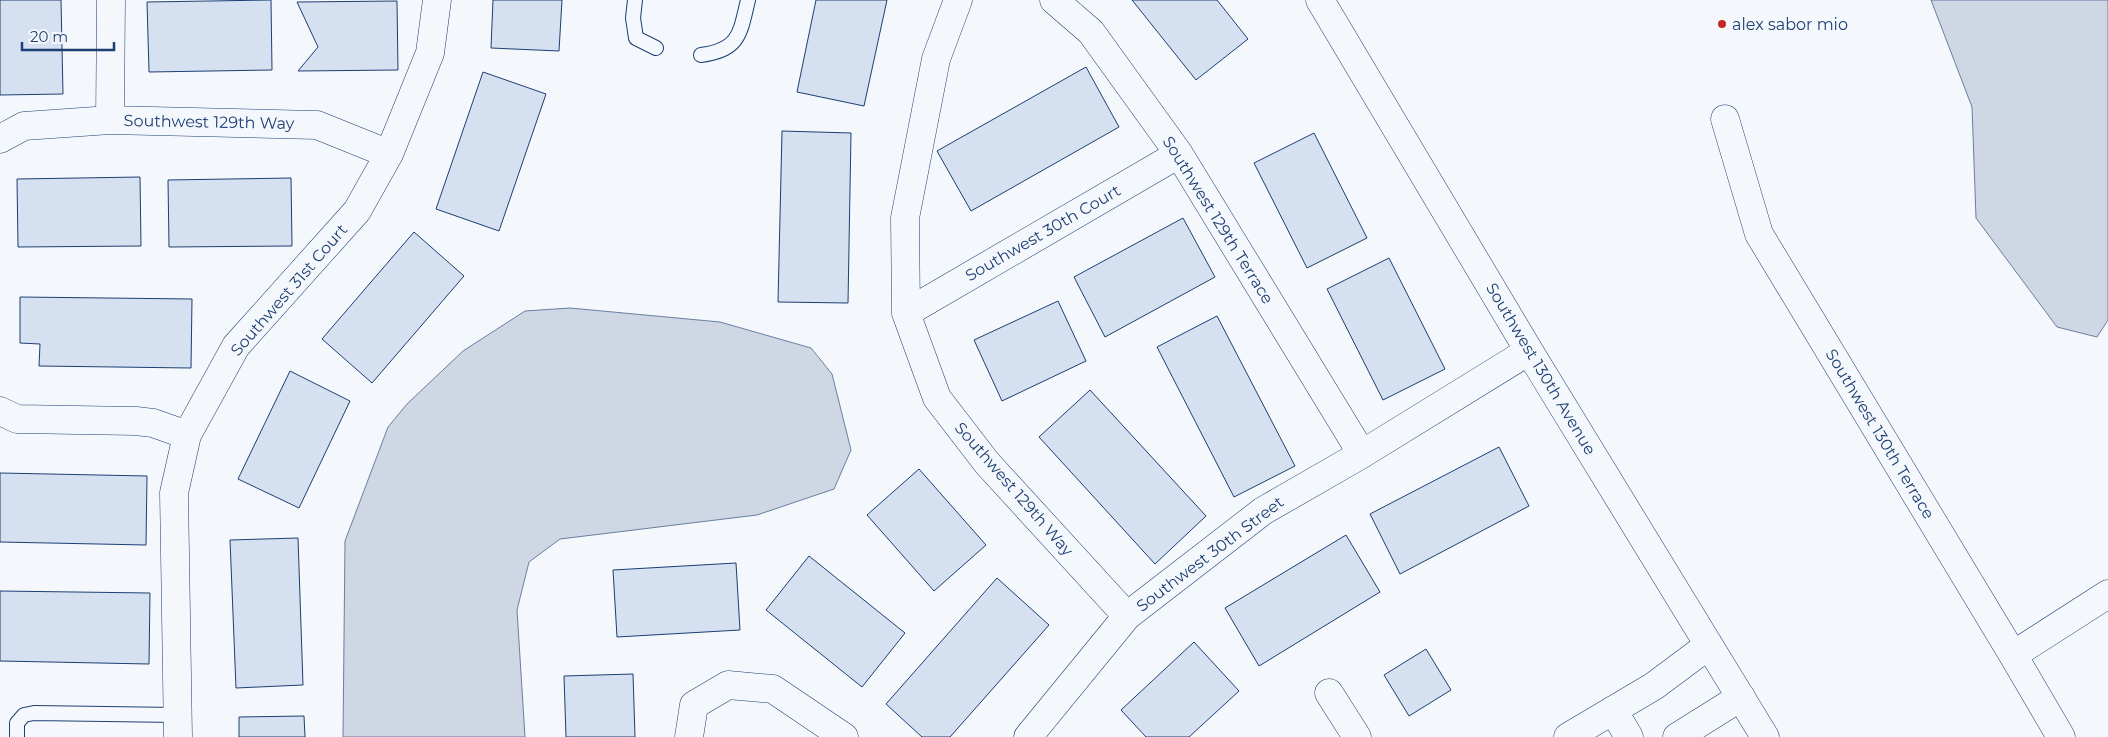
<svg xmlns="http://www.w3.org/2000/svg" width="2108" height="737" font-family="Montserrat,sans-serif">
<rect width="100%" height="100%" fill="#f4f7fb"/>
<!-- water -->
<path fill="#cfd7e4" stroke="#687fa3" d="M1931,0h177v320l-11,17 -40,-10 -81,-109 -4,-111z
M570,308l150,14 91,26 21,26 19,76 -17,39 -77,26 -197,24 -31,23 -12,48 8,127h-182l2,-196 43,-114 19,-23 56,-53 62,-40z"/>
<!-- building -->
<path fill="#d5e0f0" stroke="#1d3f73" d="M0,0h61l2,94 -63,1z
M271,0l1,70 -123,2 -2,-70z
M493,0h69l-3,51 -68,-3z
M816,0h71l-23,106 -67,-14z
M1132,0h85l31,39 -52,41z
M397,1l1,69 -100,1 20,-24 -21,-45z
M1086,67l33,60 -148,84 -34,-60z
M483,72l63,22 -47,137 -63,-22z
M782,131l69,2 -3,170 -70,-1z
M1314,133l53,105 -60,30 -53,-105z
M140,177l1,69 -123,1 -1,-68z
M291,178l1,68 -123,1 -1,-67z
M1183,218l32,59 -110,60 -31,-60z
M414,232l50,44 -92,107 -50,-44z
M1389,258l56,111 -62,31 -56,-111z
M20,297l172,2 -1,69 -152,-2 1,-22 -20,-1z
M1058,301l28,60 -84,40 -28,-61z
M1217,316l78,150 -61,31 -77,-150z
M290,371l60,30 -51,107 -61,-29z
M1090,390l116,126 -51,48 -116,-127z
M1499,447l30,59 -129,68 -30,-60z
M919,469l67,76 -52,46 -67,-76z
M0,473l147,3 -1,69 -146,-3z
M1346,535l34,57 -121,74 -34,-58z
M298,538l5,147 -67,3 -6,-148z
M809,556l96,77 -43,54 -96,-77z
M736,563l4,67 -123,7 -4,-67z
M997,578l52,47 -99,112h-28l-36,-33z
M0,591l150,2 -1,71 -149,-3z
M1194,642l45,49 -50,46h-43l-25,-27z
M1426,649l25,41 -42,26 -25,-41z
M633,674l2,63h-69l-2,-61z
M304,716l1,21h-66v-20z"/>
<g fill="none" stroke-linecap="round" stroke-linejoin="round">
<defs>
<path id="lane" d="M635,0l-2,18 3,20 20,10
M701,55c39,-5 39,-22 47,-55
M17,737v-14l7,-8 10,-2 143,2"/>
<path id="street" d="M958,0l-22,59 -31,159 1,95 31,85 50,65 140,153
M1054,0l37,32 88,122 183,300
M1320,0l209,351 236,386
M1725,119l34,115 254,421 48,82
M110,120l1,-120
M0,139l24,-13 86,-6 207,5 72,29
M906,313l273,-159
M0,411l17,8 119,2 17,2 34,12
M2013,655l95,-61
M1329,693l28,44
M1613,710l16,27
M178,737l-4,-244 13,-58 49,-89 121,-135 32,-57 41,-101 7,-53
M689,737l5,-32 34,-20 45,4 71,48
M1028,737l99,-121 136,-105 99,-57 167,-103
M1568,737l86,-51 55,-41
M1677,737l64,-40"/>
</defs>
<!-- lane casing -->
<use href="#lane" stroke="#1d3f73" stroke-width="16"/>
<!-- street casing -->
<use href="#street" stroke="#1d3f73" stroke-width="29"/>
<!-- lane -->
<use href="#lane" stroke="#f4f7fb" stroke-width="14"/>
<!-- street -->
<use href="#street" stroke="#f4f7fb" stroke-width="28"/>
</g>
<!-- markers -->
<circle fill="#c62828" stroke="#f4f7fb" stroke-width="2" cx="1722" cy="24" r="5"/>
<g text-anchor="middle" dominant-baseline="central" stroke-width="4" stroke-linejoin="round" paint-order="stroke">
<!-- poi labels -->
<g font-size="16" fill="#1d3f73" stroke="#f4f7fb" text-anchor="start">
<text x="1732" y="24">alex sabor mio</text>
</g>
<!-- street labels -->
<g font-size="16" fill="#1d3f73" stroke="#f4f7fb">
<text transform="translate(209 122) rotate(1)">Southwest 129th Way</text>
<text transform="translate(1218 220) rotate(58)">Southwest 129th Terrace</text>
<text transform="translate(1043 233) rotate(-30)">Southwest 30th Court</text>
<text transform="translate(289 290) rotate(-49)">Southwest 31st Court</text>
<text transform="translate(1541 369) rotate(59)">Southwest 130th Avenue</text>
<text transform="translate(1880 434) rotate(59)">Southwest 130th Terrace</text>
<text transform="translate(1014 489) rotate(49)">Southwest 129th Way</text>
<text transform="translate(1210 554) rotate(-37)">Southwest 30th Street</text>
</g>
</g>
<!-- scale -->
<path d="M22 42v8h92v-8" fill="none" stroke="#1d3f73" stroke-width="2.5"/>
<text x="30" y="42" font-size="15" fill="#1d3f73" stroke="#f4f7fb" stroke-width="4" paint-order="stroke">20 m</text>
</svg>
